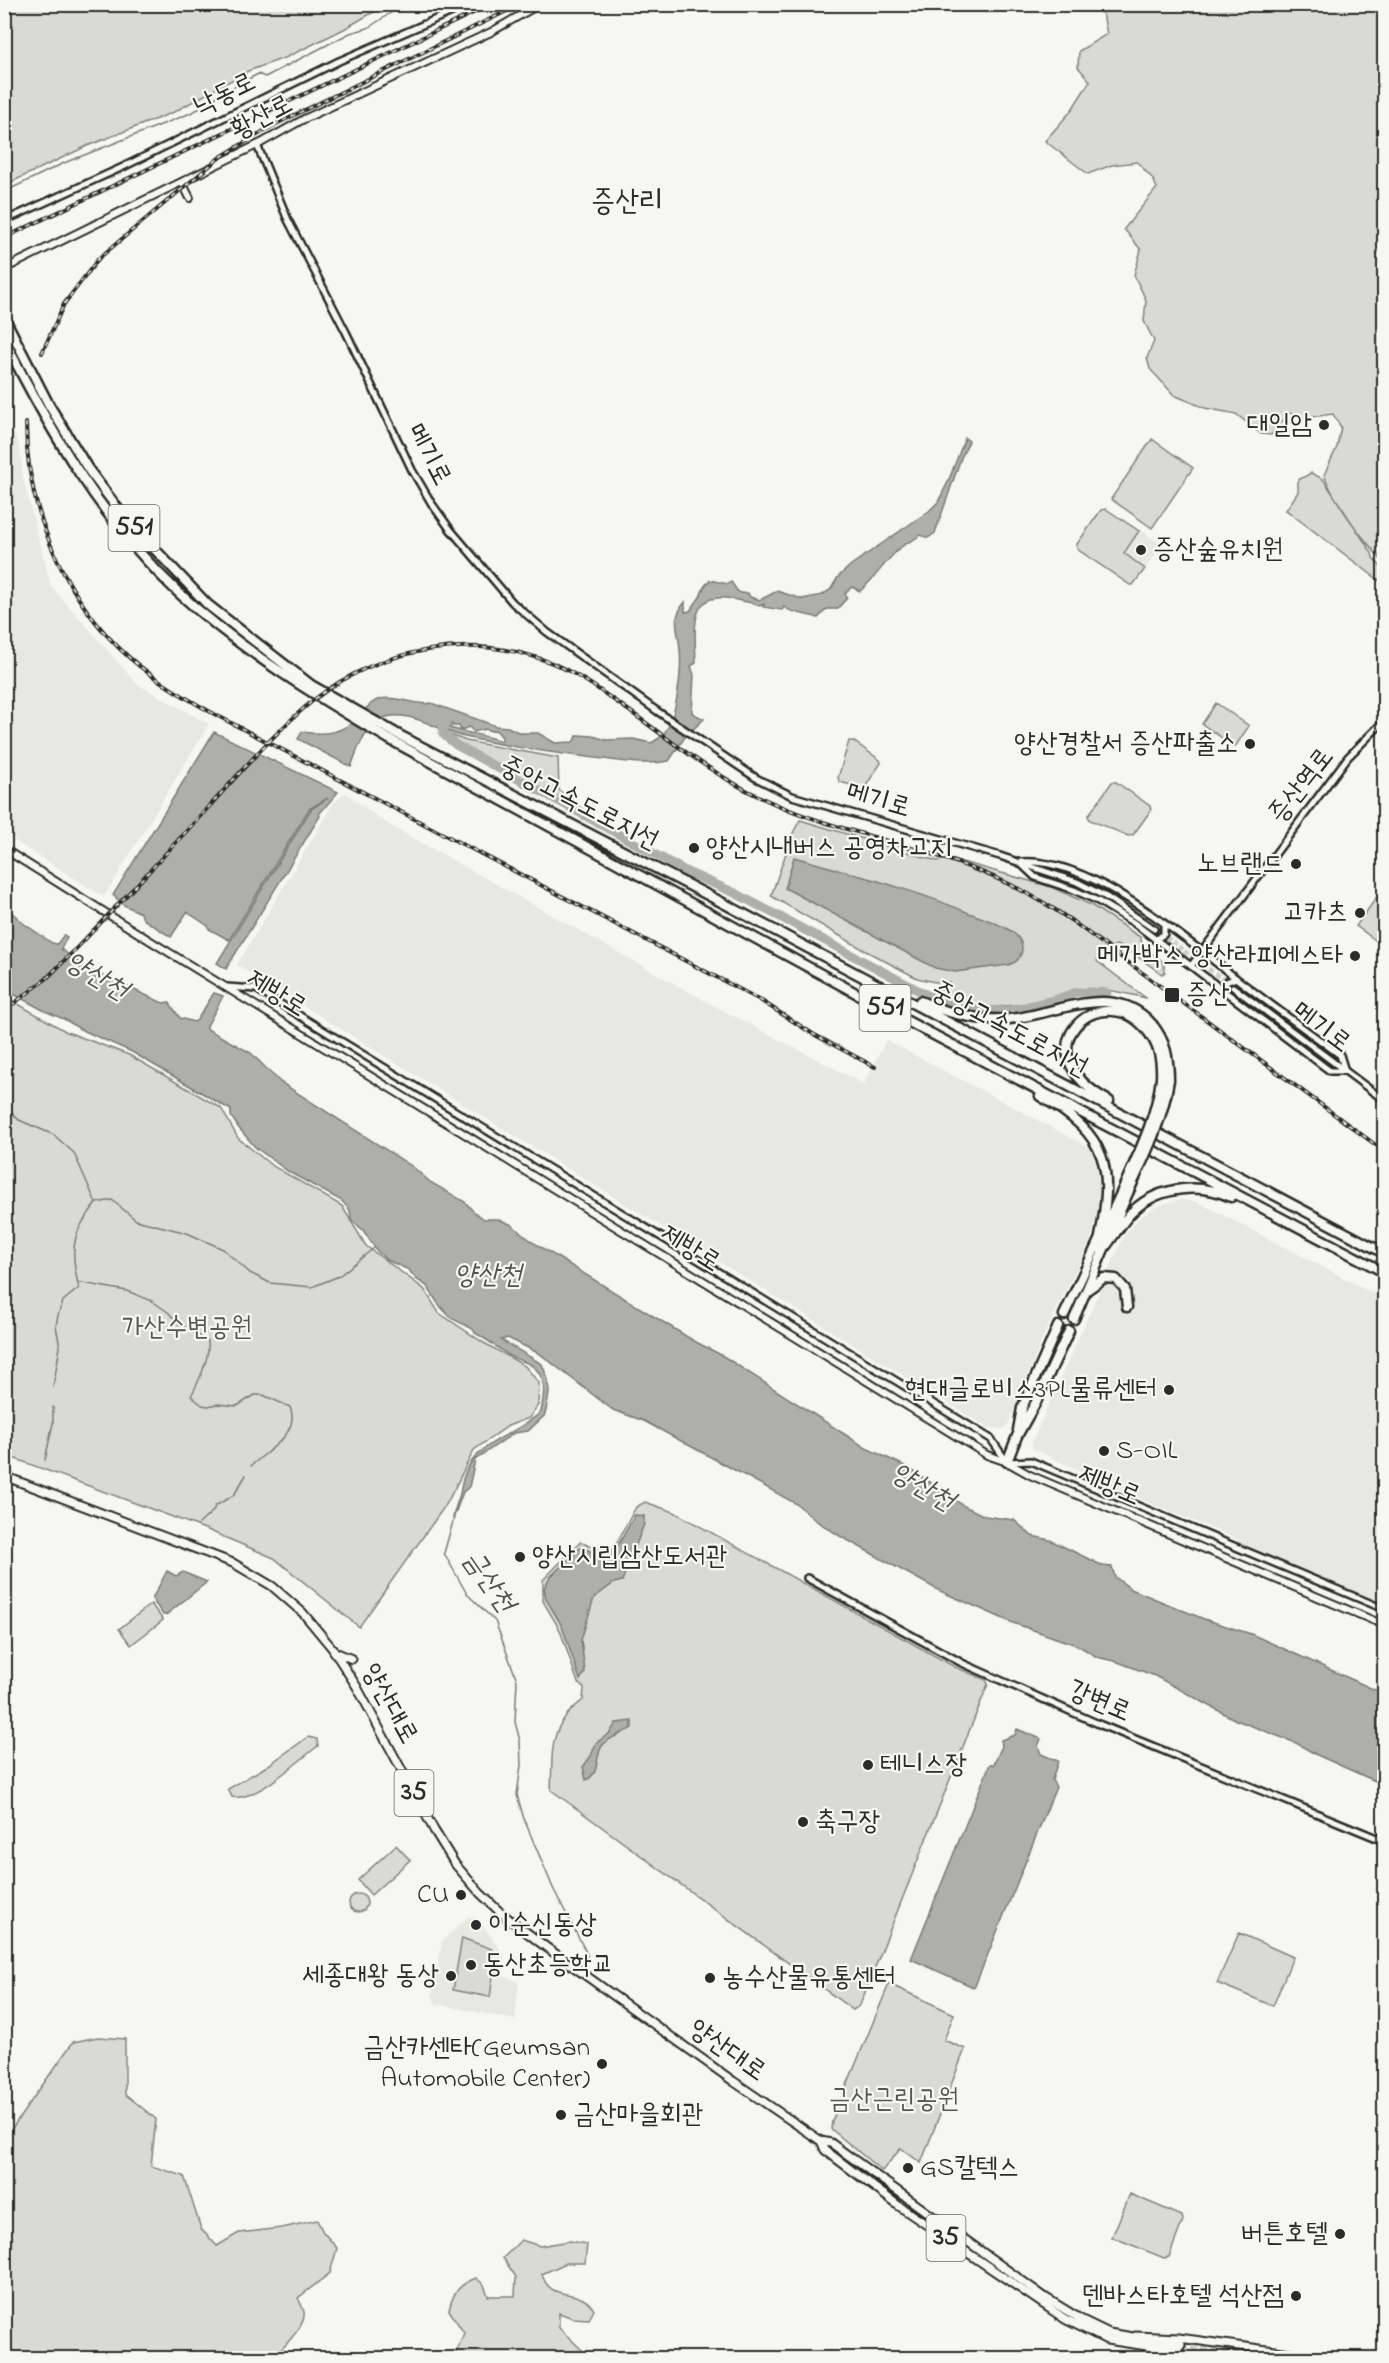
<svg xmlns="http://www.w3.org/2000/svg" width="1389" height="2363" font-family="'Indie Flower','Poor Story',sans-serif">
<rect width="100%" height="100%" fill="#f6f6f2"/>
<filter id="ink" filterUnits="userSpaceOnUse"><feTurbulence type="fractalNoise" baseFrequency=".0167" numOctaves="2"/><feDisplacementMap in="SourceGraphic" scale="12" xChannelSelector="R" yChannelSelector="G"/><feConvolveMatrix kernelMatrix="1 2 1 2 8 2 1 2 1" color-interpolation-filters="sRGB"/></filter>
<g filter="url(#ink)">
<!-- built -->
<path fill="#e7e7e3" d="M5,419l14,25 4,35 28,107 86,98 72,40 -105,173 -99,-62z
M1140,530l22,15 -16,23 -21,-15z
M345,793l43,31 319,178 157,82 22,-44 206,109 6,19 2,38 -10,36 -44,88 -38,95 -5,4 -16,-2 -750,-462 96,-161z
M1180,1199l18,3 186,97v316l-152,-65 6,-11 -91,-37 -114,-53 -2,-5 94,-210 13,-15 17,-12z
M468,1917l10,1 26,37 -1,21 16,6 -4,38 -79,-16 -4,-8 10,-55z"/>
<!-- green -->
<path fill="#d9d9d5" stroke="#828280" stroke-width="1.5" d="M4,5l1,-1 381,1 -42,24 -57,28 -39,14 -74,41 -87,34 -82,39z
M1088,5h296v558c-22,-26 -47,-56 -60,-88l13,-28 4,-20 -8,-13 -29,4 -15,-5 -18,22 -10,-1 -25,-20 -31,-6 -31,-13 -24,-26 -3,-11 7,-17 -10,-20 2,-21 -12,-25 7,-25 -17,-21 33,-41 -5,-10 -15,-16 -25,3 -24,9 -43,-33 26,-30 19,-30 -12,-14 1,-16 28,-17 -4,-20z
M1152,439l41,29 -41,60 -41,-29z
M1311,473l12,6 49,74 1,5 11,12v14l-98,-74 12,-18v-12z
M1106,509l33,22 -15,22 21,16 -12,16h-3l-53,-36v-5l24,-34z
M1216,703l33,23 -14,21 -33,-23z
M448,734l18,7 92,17 1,32 28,23 -131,-70z
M849,741h4l27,19 1,3 -16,24 -3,1 -22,-6 -2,-4z
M1112,782h4l34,24 1,4 -18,25 -5,1 -38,-16 -2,-4z
M800,820l137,41 15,-2 99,28 40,18 49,32 4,12c11,7 20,8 21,23l-3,2c-15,-10 -30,-23 -46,-29l-11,5 -8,11 49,37c-23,-5 -49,-13 -73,-8 -8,3 -17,7 -26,9 -44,10 -73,13 -116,-6l12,-3 6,-8h-14l-18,-4 -51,-27 -95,-55 22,-63z
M1384,887v46l-6,9 -22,-16z
M4,996l63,36 62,23 92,53 17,30 33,27 71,41 24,40 58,43 15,24 45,30 41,23 14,17 -1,22 -9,13 -21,8 -34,24 -27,53 -88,124 -85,-69 -69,-29 -200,-74z
M645,1502l29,10 281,155 31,13 2,4 -128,321 -7,5 -302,-220c2,-40 -4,-63 32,-90l1,-12 -6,-5 -18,-53 -17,-29v-21l37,-38 31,11 25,-46z
M151,1604l12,16 -32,25 -12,-16z
M308,1737l9,2 1,7c-19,14 -64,57 -86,51l-4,-8 39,-23z
M396,1845l14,15 -39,35 -13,-15z
M349 1903a9 9 0 1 1 18 0a9 9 0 1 1-18 0Z
M1239,1933l54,24 -20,49 -56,-23z
M462,1938l30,11 1,27 -3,21 -37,-7z
M889,1984l65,30 -10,26 21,9 -44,114 -20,-15 -19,23 -51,-42 1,-8z
M98,2037l27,2v55l31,25 -5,47 33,10 17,53 16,17 22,-13 43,-5 35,-8 6,12 14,16 -7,25 -32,25c2,4 5,10 6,14 2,16 -21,32 -28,46h-271v-220l68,-96z
M1130,2194l52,22 1,4 -14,37 -5,1 -52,-21z
M521,2240l19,6 30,-5 17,3 -2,19h-19l-24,11c8,30 38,11 52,36l-5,9 -16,-1 -14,-5v15l24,23 4,7h-133l10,-25 -15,-23c4,-17 9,-25 27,-32l8,7 4,11h27l1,-19 -13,-19z"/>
<!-- water -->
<path fill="#aeaeab" stroke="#7a7a78" stroke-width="1.5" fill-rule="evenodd" d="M965,438l4,3 -8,17 -26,75 -7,5 -7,-3c-7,5 -14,7 -21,13 -15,13 -25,31 -40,43l-8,-4 -7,6 2,5 -10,11h-10l-9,9c-10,-4 -26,-4 -34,-11l-2,3 -19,-3 1,-3 -4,2c-7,-4 -15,-4 -23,-6 -49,-12 -42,26 -41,63l-5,3 3,9 -2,38 12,6 -19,18 -16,24c-28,5 -54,-1 -82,-4 -40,-5 -82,-11 -122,-20 -25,-5 -52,-27 -79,-20 -20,5 -29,33 -35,50l-53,-28 4,-7c23,3 40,2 56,-15 8,-8 12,-15 22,-18 18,-4 39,8 51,4l65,23 12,1 12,6h18l17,10 18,-1 5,-7 15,1 13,4 27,-1 18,4c6,-3 11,-6 14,-11 12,-17 17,-61 15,-82 -1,-20 -10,-29 5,-48v10l5,-1 10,-14 4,-10 6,-7 18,4 3,-2c6,7 5,13 17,11l2,4 10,3 17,-9 25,8 20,-4 9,-6 7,-12 13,-12 78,-54 9,-9 10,-20zM452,724l1,2h6l2,4 8,-3 5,5 11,-3 6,2 5,-1 6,7v4c-14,-5 -35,-8 -52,-13z
M214,732l124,60 -19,22 1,2 -94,153 -9,-6 94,-154 17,-11 -19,11 -80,131 -20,-11 -1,-3 -21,-14 -16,25 -28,-18 -2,-6 -17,-8 -11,-10z
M794,857c59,17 119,32 175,56 14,5 29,10 42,18 6,4 12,11 11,19 -1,8 -6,13 -14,15l-53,7 -20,-4 -150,-80z
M5,906l18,17 29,20 5,1 7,-9 3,2 -6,12 29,21 73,33 6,-1 11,16 14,4 3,-2 17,-27 9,3 -16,30v3l44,24 29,29 133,85 17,15 35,20 8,9 11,8h13l13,5 24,19 160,98 29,15 143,92 41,19 57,39 21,10 29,4 18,16 18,4 53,26 9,1 3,10 16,12 73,30 47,15 133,60v91l-67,-30 -21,-12 -60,-23 -81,-44 -37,-14 -21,-5 -18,-11 -66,-23 -75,-33 -98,-54 -25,-16 -17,-15 -43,-24 -111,-60 -31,-11 -73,-56 -32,-16 -7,2 41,24 6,16 1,13 -3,18 -2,5 -16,15 -14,2 -39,27 -6,27 -6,5 -10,27c1,-12 7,-20 8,-31 7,-46 50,-49 80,-76 3,-16 7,-36 -10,-47 -6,-4 -15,-5 -21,-9 -13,-8 -21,-16 -35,-23l-2,-4 -22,-11 -12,-13 -12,-19 -11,-7 -7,-9 -22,-10 -10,-9 -14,-21 -12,-10 -1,-10 -8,-9 -53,-29 -34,-25 -17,-20 -7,-11v-6l-99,-58 -52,-23 -14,-9 -21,-9 -39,-21z
M635,1515l9,1v8l-22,57 -8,2 -20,15 -13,42 4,32 -5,8 -18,-54 -16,-27 -2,-11 6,-11 31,-30 15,7 16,2z
M167,1571l9,5 7,-4 24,10 -41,33h-3l-11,-16z
M632,1721v7c-9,6 -24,9 -30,18 -8,12 -1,27 -16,34l-3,-13 8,-11 5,-13 14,-10 6,-10z
M1017,1729l24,10 -3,7 3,8 17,7 -6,19 4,7 -81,199 -2,1 -62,-28 79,-195h4l8,-18 -1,-6 14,-5z"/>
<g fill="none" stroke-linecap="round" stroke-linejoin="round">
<!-- stream -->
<path stroke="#7a7a78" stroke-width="1.5" d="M4,192l60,-29 122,-48 25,-12 6,-7 41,-22 7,3 85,-44 18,-5 36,-24
M4,1105l15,15 35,15 20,18 22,50c-5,8 -12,16 -16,24 -10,19 -6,41 -1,61l-16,13 -5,14 -2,11 4,21 -7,40
M97,1203l15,-3 24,20 51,13 36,16 27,24 20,10 42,4 27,-11 35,-28
M77,1282l50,9 25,10 16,11 11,12 29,17c2,17 -9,40 -17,55l11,9 6,1 9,-2 20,2 18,-11h8l27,12c11,27 -24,44 -39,59
M45,1460l8,-37v-16
M454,1518l-10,35 23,41 28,27 22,59 -2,42 5,19 1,24 -4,30 7,24 29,69 34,66v7
M199,1524l14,-13 2,-5 19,-11 12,-20"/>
<!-- river -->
<path stroke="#aeaeab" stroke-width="9" d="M443,729v5l13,11 233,128 46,20 196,104 20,8 26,5 30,1 47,-11 23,-8 30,1"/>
<!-- tertiary-tunnel -->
<path stroke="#cdcdca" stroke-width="5" stroke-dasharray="5 2.5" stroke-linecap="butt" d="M1154,929l79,58"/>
<!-- primary-tunnel -->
<path stroke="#cdcdca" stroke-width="7" stroke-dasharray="7 3.5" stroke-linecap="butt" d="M1181,2345l88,13
M1180,2351l50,7"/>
<defs>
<path id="tertiary" d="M257,145l31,75 58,112 66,138 20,34 18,25 63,74 34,29 110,79 99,67 36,18 208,60 77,26 31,16 46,31
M4,221l119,-54 216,-106 113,-49 11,-8
M1021,862c68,-6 164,77 216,117 34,26 69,51 103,76l5,16
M1020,863l15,14 39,13 24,11 36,22 196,148h15
M1155,940l9,-6v-10
M1191,966l157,-209 36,-36
M226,987l30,2 735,450 16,23 24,-1 353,148
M1233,987l151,113
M1224,992l2,-10 10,-4
M807,1578l155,85 139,62 283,116"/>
<path id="secondary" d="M182,182l8,16
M4,269l257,-126 43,-24 187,-87 49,-28
M4,849l153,96 830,510 20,7 23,13 354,150"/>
<path id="primary" d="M4,1476l229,87 39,23 31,27 29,35 25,39 77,143 21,34 25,29 21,20 45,34 187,134 88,60 10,2 215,155 36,22 27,13 72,12
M335,1652l17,7
M821,2141l4,9 74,56 166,113 42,21 73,11
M1136,2336l43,2 148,20
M1151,2350l21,8"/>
<path id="motorway" d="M4,317l45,88 39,64 36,48 84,88 103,80 88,50 326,169 659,349
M4,339c46,93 99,183 175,254 63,58 137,103 210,146l522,284 473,249
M920,1001c30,13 56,20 89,18 46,-4 105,-39 143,5 14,17 17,35 17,56
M1040,1096c70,40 74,72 59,146
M1109,1101c-93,-51 -8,-124 36,-73 14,16 17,31 16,51
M1102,1251c11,-13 20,-30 32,-41 26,-24 67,-27 97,-13
M1087,1290l17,-12 12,1 9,10 2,18
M1064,1315l58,-124
M1074,1319l54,-126
M1018,1430l4,-22 36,-82
M1007,1462l10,-26 19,-34 33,-71"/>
</defs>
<!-- tertiary casing -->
<use href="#tertiary" stroke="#2b2b2b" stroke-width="10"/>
<!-- secondary casing -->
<use href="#secondary" stroke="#2b2b2b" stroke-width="10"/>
<!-- primary casing -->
<use href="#primary" stroke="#2b2b2b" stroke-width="11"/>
<!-- motorway casing -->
<use href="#motorway" stroke="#2b2b2b" stroke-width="13"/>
<!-- tertiary -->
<use href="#tertiary" stroke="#f6f6f2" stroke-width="5"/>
<!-- secondary -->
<use href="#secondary" stroke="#f6f6f2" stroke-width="6"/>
<!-- primary -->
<use href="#primary" stroke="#f6f6f2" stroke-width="7"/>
<!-- motorway -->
<use href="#motorway" stroke="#f6f6f2" stroke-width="8"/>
<defs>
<path id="rail" d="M4,238l488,-234
M42,353l22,-49 35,-46 120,-100 53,-32 249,-122
M26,423c0,82 34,166 92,224 28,28 64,49 98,68l544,285 53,34 62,33
M4,1011l42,-32 26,-26c45,-47 90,-95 134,-143 35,-38 69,-79 109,-111 66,-52 159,-67 237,-36 24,10 45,25 66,40 48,33 92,71 144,95 67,32 141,43 209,70 36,13 69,31 101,53l312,230"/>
</defs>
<!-- rail casing -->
<use href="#rail" stroke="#2b2b2b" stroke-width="4"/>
<!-- rail -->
<use href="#rail" stroke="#f6f6f2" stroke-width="1.5" stroke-dasharray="4.5" stroke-linecap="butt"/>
<defs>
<path id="motorway-bridge" d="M1122,1191c16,-37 34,-72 39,-112
M1128,1193c17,-37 35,-73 41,-113"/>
</defs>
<!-- motorway-bridge casing -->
<use href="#motorway-bridge" stroke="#2b2b2b" stroke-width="13" stroke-linecap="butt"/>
<!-- motorway-bridge -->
<use href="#motorway-bridge" stroke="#f6f6f2" stroke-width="8"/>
</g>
</g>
<!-- markers -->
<g fill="#2b2b2b" stroke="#f6f6f2" stroke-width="2">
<circle cx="1324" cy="425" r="6"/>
<circle cx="1141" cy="550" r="6"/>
<circle cx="1250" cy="744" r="6"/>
<circle cx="694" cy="848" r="6"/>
<circle cx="1296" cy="864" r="6"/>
<circle cx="1360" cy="913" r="6"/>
<circle cx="1355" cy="956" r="6"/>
<rect x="1164" y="987" width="16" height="16" rx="3"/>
<circle cx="1169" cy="1390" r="6"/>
<circle cx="1104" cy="1451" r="6"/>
<circle cx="520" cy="1557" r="6"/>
<circle cx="868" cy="1765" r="6"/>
<circle cx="803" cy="1822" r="6"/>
<circle cx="461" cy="1895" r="6"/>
<circle cx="476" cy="1925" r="6"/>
<circle cx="471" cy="1965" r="6"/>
<circle cx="451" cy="1976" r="6"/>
<circle cx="710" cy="1978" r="6"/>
<circle cx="602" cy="2064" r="6"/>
<circle cx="561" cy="2115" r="6"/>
<circle cx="908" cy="2168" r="6"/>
<circle cx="1340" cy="2234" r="6"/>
<circle cx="1296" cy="2296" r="6"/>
</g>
<g text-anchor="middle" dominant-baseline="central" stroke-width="4.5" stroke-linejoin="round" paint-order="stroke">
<!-- shield labels -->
<g fill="#f6f6f2" stroke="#686867" stroke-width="1.5">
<rect x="108.5" y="505" width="51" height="46" rx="4.5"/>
<rect x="859.5" y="985" width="51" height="46" rx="4.5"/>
<rect x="394.5" y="1770" width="39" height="46" rx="4.5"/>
<rect x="926.5" y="2215" width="39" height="46" rx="4.5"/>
</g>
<g font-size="26" font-weight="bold" fill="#2b2b2b">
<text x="134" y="528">551</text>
<text x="885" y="1008">551</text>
<text x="414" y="1793">35</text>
<text x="946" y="2238">35</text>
</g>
<!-- street labels -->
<g font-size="27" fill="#2b2b2b" stroke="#f6f6f2">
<text transform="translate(225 95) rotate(-26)">낙동로</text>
<text transform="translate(262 118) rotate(-28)">황산로</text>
<text transform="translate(428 455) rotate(62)">메기로</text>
<text transform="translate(1302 786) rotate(-52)">증산역로</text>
<text transform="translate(878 801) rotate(16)">메기로</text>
<text transform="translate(579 804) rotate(27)">중앙고속도로지선</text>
<text transform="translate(276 994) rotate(32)">제방로</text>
<text transform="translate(1321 1028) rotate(37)">메기로</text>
<text transform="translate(1009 1030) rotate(28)">중앙고속도로지선</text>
<text transform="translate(690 1249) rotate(32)">제방로</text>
<text transform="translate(1109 1486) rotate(23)">제방로</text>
<text transform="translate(1099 1702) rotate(23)">강변로</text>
<text transform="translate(389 1704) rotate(61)">양산대로</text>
<text transform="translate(727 2051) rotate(35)">양산대로</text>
</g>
<!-- poi labels -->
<g font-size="27" fill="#2b2b2b" stroke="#f6f6f2" text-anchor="start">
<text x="1312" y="425" text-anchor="end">대일암</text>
<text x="1153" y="550">증산숲유치원</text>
<text x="1238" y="744" text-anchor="end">양산경찰서 증산파출소</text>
<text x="706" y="848">양산시내버스 공영차고지</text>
<text x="1284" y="864" text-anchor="end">노브랜드</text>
<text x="1348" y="913" text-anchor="end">고카츠</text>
<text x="1343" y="956" text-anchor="end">메가박스 양산라피에스타</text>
<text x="1186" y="995">증산</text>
<text x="1157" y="1390" text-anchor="end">현대글로비스3PL물류센터</text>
<text x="1116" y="1451">S-OIL</text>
<text x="532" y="1557">양산시립삼산도서관</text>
<text x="880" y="1765">테니스장</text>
<text x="815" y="1822">축구장</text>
<text x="449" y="1895" text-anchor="end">CU</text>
<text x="488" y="1925">이순신동상</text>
<text x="483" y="1965">동산초등학교</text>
<text x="439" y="1976" text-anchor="end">세종대왕 동상</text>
<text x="722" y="1978">농수산물유통센터</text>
<text x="590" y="2048" text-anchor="end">금산카센타(Geumsan<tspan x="590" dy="31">Automobile Center)</tspan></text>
<text x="573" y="2115">금산마을회관</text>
<text x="920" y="2168">GS칼텍스</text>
<text x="1328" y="2234" text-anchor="end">버튼호텔</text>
<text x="1284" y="2296" text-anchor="end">덴바스타호텔 석산점</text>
</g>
<!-- park labels -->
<g font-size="27" fill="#565656" stroke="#f6f6f2">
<text x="187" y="1328">가산수변공원</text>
<text x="894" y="2100">금산근린공원</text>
</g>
<!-- water labels -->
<g font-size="28" font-style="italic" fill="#525251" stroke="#f6f6f2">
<text transform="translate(96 977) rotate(31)">양산천</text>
<text x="488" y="1276">양산천</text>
<text transform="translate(922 1488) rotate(30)">양산천</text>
<text transform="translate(488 1582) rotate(55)">금산천</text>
</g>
<!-- quarter labels -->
<g font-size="30" fill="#2b2b2b" stroke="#f6f6f2">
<text x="627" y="203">증산리</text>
</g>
</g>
<!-- margin -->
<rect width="1389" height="2363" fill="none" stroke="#f6f6f2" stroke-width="24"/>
<rect x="12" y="12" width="1365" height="2339" fill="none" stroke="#2b2b2b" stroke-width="2" filter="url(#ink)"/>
</svg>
